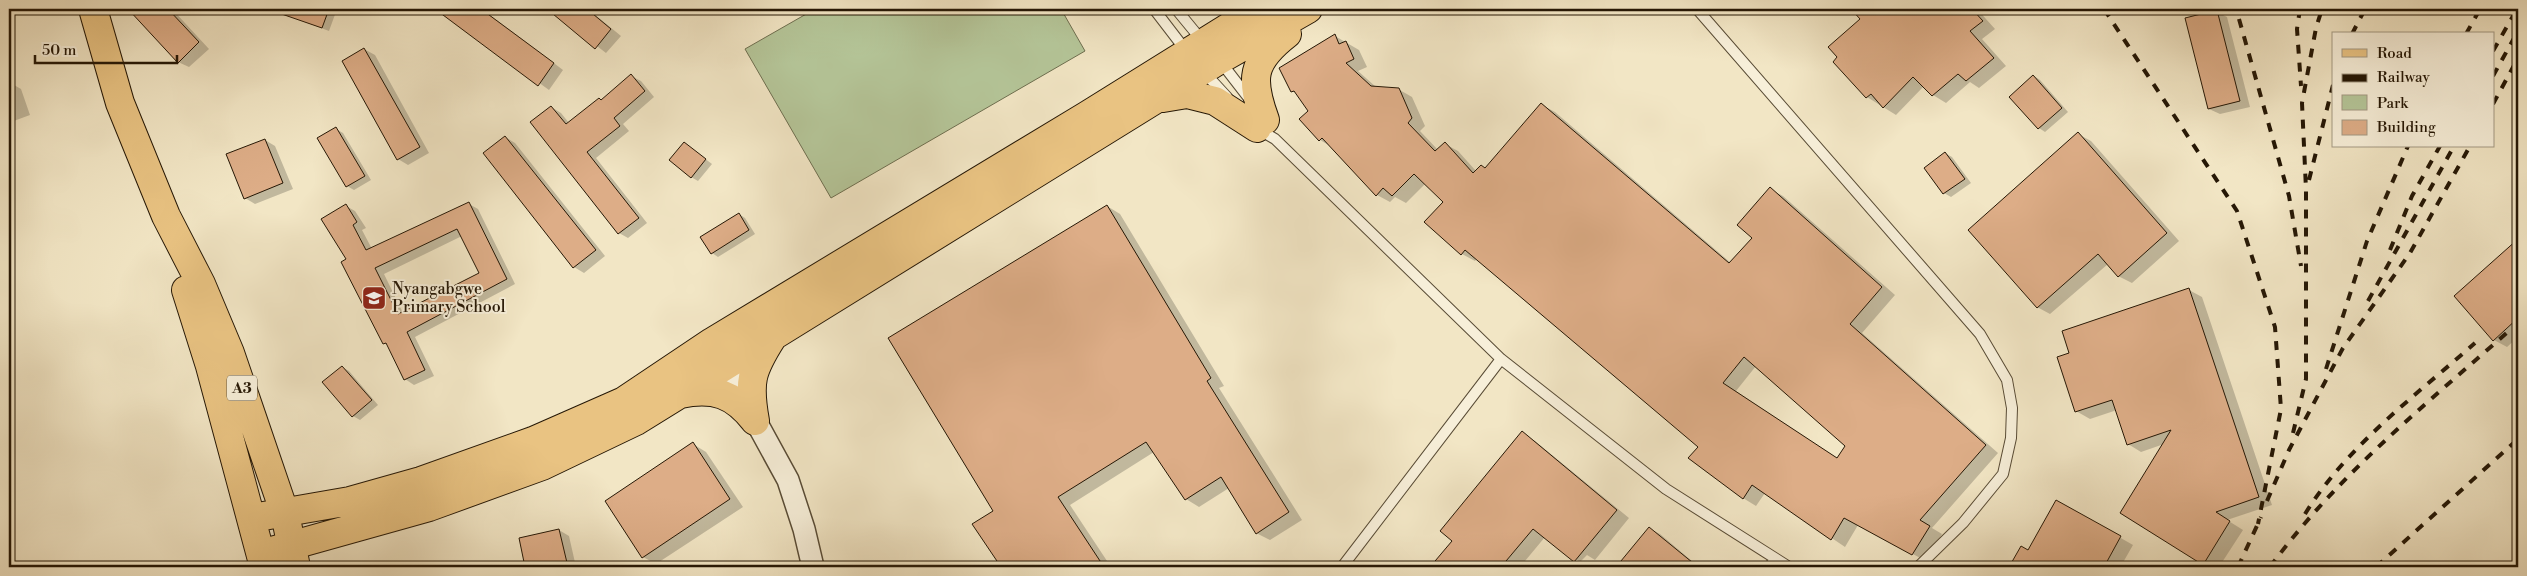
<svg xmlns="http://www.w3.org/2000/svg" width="2527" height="576" font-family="'Libre Bodoni',serif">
<rect width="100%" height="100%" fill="#f2e6c5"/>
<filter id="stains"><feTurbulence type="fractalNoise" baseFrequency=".004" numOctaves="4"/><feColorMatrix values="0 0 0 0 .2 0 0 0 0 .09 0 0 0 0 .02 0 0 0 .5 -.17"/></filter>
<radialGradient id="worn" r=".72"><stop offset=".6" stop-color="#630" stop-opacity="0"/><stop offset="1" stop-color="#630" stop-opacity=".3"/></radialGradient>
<!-- green -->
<path fill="#b5c699" stroke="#6d6e4f" d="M815,9h246l24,42 -254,147 -86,-149z"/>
<!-- shadow -->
<path fill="#0003" fill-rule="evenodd" d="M132,9h40l37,40 -20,18 -11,-5z
M295,9h42l-8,22 -37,-14z
M441,9h41l81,61 -14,20 -109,-79z
M549,9h39l33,27 -15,17z
M1778,9h199l18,20 -13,10 24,27 -27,22 -9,-6 -24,21 -13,-8 -9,-9 -28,29 -29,-18 -5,-78 -9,-10 -69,3z
M2217,12l10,5 23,90 -30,7 -11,-5z
M1335,36l24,14 8,17 -9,4 18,16 22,2 14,8 13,29 -5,5 18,19 7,-6 13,7 18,20 10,-2 56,-64 13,7 176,151 23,-25 16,-49 13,7 112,99 -33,38 136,120 -66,75 10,6 -16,27 -68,-36 -13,22 -80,-54 -9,13 -13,-8 -43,-51 -223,-189 -2,3 -13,-7 -17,-52 -19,-19 -20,20 -11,-6 -5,5 -13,-7 -45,-48 -12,-7 -10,-29 -12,-17 -6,-3zM1756,366l91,80 -10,13 -101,-68z
M364,49l11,6 54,98 -21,12 -10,-6z
M631,76l10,5 13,16 -31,27 6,7 -33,27 51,65 -19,15 -9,-5 -68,-126 10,6 8,10 33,-22z
M2034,76l6,4 28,32 -23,20 -6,-4z
M14,85l7,4 9,26 -19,7 -2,-1v-34z
M336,129l7,4 28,47 -17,10 -7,-4z
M2078,134l13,7 88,100 -47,42 -14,-7 -10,-12 -58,50 -13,-7z
M505,137l10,6 90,113 -21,17 -10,-6z
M265,140l10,6 18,43 -38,15 -10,-6z
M684,143l28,21 -14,17 -7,-4z
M1945,153l7,4 19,26 -20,14 -7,-4 -19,-25z
M469,204l9,5 37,75 -100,53 19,39 -20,9 -9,-6 -15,-32 -6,-4 -37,-83 -1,-54 9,5 11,17 -4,2 10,19zM462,236l18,38 -77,39 -19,-39z
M1107,206l13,8 104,172 -5,2 83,132 -32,20 -14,-7 -27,-45 -30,19 -13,-8 -32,-47 -84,53 41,62h-109l-28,-42 21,-13z
M739,214l6,4 10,16 -37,23 -6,-4z
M2518,240v97l-11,10 -13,-7 -38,-44z
M2189,290l13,7 70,208 -45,15 16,10 -24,37h-9l-88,-55 42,-68 -23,8 -13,-8 -11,-34 -27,9 -14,-8 -5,-58z
M342,367l7,4 29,34 -18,15 -7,-4 -29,-33z
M1522,433l13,8 94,77 -34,42 -8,-5 -7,7 -35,-25 -25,30h-88l22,-26z
M693,444l13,8 37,55 -87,57 -13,-7z
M2056,501l77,44 -12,21 3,1h-114l12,-19 7,4z
M1650,529l10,5 39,33h-81z
M559,530l10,6 7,31h-49l-7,-28z
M2193,563l8,4h-10z
M2419,563l7,4h-11z"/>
<!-- building -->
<path fill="#ddad87" stroke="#251705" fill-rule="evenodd" d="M128,9h40l31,33 -21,21z
M273,9h56l-7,19 -49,-17z
M435,9h46l73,54 -16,23z
M547,9h40l24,20 -16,20z
M1851,9h121l11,12 -13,10 24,27 -28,23 -8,-7 -26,22 -19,-19 -30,31 -12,-14 -5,4 -33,-36 4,-5 -9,-10 32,-28z
M2217,10l23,91 -32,8 -23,-91z
M1335,34l4,10 7,-3 8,18 -8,4 25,23 28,2 13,30 -4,5 27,28 10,-9 28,31 8,-8 4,3 56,-65 188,160 23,-25 -15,-13 33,-38 112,100 -32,37 136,121 -66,75 10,6 -18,29 -68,-37 -13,22 -79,-55 -9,14 -55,-41 10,-11 -233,-197 -4,5 -37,-33 19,-20 -29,-28 -22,22 -9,-8 -7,8 -54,-58 -3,3 -20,-22 9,-8 -14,-20 -3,1 -12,-24zM1744,357l101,89 -8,12 -114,-75z
M364,48l56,99 -23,13 -55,-99z
M631,74l14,17 -31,27 6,8 -33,26 52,66 -21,16 -88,-112 21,-16 15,18 33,-26 2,2z
M2033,75l29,33 -24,21 -29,-32z
M336,127l29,49 -19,11 -29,-49z
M2078,132l89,101 -49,44 -20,-23 -61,54 -69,-78z
M505,136l91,114 -23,18 -90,-115z
M265,139l18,44 -39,16 -18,-45z
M684,142l22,17 -15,19 -22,-18z
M1945,152l20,27 -22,15 -19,-26z
M469,202l38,77 -100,53 18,38 -21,10 -18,-37 -3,1 -42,-82 5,-3 -25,-40 25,-15 11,18 -4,3 13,25zM457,229l22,44 -81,41 -23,-46z
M1107,205l104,173 -4,3 82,131 -33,22 -35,-57 -36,23 -39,-58 -88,55 46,70h-103l-29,-43 21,-13 -105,-173z
M739,213l10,17 -38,24 -11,-17z
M2518,239v79l-25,23 -39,-45z
M2189,288l70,209 -43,15 14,9 -27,44 -83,-52 51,-83 -44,15 -15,-45 -37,12 -18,-55 12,-4 -7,-22z
M342,366l30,34 -20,17 -30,-35z
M1522,431l95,79 -43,52 -41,-33 -32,38h-71l22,-26 -12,-10z
M693,442l37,57 -88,59 -37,-57z
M2056,500l65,36 -17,31h-95l12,-21 7,4z
M1649,527l49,40h-82z
M559,529l9,38h-43l-6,-29z"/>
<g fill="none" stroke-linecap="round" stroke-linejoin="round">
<defs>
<path id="lane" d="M1154,9l33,43
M1176,9l28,34
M1697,9l283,325 27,46 5,28 -1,30 -8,36 -40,49 -45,44
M1220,61l31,40
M1203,71l24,26
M1258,129l17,10 226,220 165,130 123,78
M496,567h10
M1342,567l159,-208
M1768,567l8,-7"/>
<path id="street" d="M718,352l70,128 16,49 9,38"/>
<path id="primary" d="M1163,98l24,-4 28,7 42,27
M1265,120c-15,-41 -14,-58 22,-86
M680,394c34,-7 54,0 75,27
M755,421c-7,-39 -4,-50 17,-83
M252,518l98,-17 71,-20 112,-40 91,-40 88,-59 374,-226 172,-107
M261,554l168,-47 113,-41 94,-45 583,-361 89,-51"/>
<path id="highway" d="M93,9l27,94 46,113 35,68 29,69 55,161 11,53
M186,290l24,76 54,201"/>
</defs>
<!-- lane casing -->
<use href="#lane" stroke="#584b35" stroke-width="12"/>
<!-- street casing -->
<use href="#street" stroke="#584b35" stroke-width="24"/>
<!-- primary casing -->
<use href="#primary" stroke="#251705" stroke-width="30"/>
<!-- highway casing -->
<use href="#highway" stroke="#251705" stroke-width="30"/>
<!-- lane -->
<use href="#lane" stroke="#f7efd9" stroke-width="10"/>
<!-- street -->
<use href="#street" stroke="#f7efd9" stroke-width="21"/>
<!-- primary -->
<use href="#primary" stroke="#e9c382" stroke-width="28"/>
<!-- highway -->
<use href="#highway" stroke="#e9c382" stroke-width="28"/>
<!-- rail -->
<path stroke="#251705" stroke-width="4" stroke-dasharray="9 9" stroke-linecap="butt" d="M2104,9l133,202 38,116 6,82 -23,115
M2300,9l-3,20 4,57
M2239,19l50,177 12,70
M2352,34l13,-25
M2466,34l14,-25
M2493,51l24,-42
M2493,76l25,-45
M2493,104l25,-46
M2309,180l24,-95
M2390,250l22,-54 28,-50
M2368,301l86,-155
M2326,369l41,-128 41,-95
M2293,433l13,-54v-190l-4,-86 14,-75 6,-19
M2267,501l22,-51 54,-102 67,-95 60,-107
M2305,514c42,-68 110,-118 170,-171
M2238,567l23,-50
M2270,567c69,-94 161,-167 248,-244
M2376,567l142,-128"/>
</g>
<!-- icons -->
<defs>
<symbol id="school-square" viewBox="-11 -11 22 22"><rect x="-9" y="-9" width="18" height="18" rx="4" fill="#8f2418" stroke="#f7efd9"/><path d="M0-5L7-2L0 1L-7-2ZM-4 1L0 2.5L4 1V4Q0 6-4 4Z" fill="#fff"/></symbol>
</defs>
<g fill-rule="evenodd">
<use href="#school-square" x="360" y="284" width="28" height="28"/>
</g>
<g text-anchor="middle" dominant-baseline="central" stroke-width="4" stroke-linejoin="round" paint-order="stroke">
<!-- shield labels -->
<rect fill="#f7efd9" stroke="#645845" stroke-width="1" x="227" y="375.5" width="30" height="25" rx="4"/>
<g font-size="15" font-weight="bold" fill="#251705">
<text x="242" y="388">A3</text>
</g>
<!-- poi labels -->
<g font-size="16" fill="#251705" stroke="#f7efd9" text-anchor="start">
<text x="392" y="289">Nyangabgwe<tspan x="392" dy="18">Primary School</tspan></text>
</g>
</g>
<!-- margin -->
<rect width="2527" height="576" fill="none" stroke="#f2e6c5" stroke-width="30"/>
<rect x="10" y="10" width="2507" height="556" fill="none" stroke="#251705" stroke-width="2.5"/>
<rect x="15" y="15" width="2497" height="546" fill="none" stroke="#251705"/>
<!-- legend -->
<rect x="2332" y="32" width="162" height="115" fill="#f7efd9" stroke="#a39984"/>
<rect x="2342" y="49" width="25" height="8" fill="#e9c382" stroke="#a39984"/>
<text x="2377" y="58" font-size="15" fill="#251705">Road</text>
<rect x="2342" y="74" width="25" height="8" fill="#251705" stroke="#a39984"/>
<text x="2377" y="82" font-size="15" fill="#251705">Railway</text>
<rect x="2342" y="95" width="25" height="15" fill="#b5c699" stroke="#a39984"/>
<text x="2377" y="108" font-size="15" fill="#251705">Park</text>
<rect x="2342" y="120" width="25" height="15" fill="#ddad87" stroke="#a39984"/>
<text x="2377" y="132" font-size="15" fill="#251705">Building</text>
<!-- scale -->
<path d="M35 55v8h142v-8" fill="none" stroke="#251705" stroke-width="2.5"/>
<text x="42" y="55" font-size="15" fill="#251705" stroke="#f7efd9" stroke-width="4" paint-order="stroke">50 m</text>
<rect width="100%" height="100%" filter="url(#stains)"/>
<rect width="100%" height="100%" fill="url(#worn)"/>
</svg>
